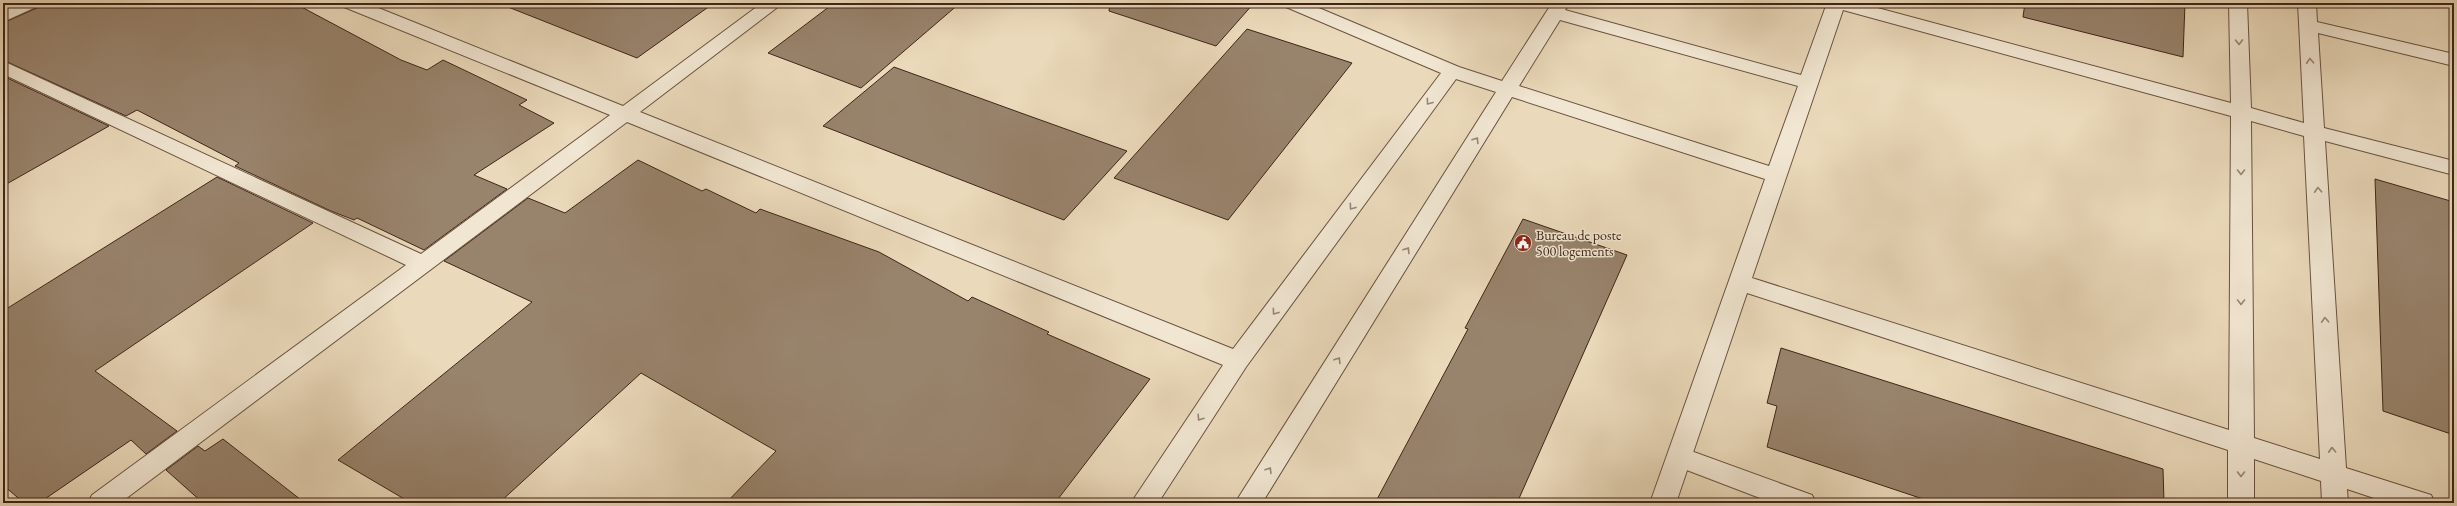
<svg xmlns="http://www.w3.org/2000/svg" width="2457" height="506" font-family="'EB Garamond',serif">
<rect width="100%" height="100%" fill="#ead9ba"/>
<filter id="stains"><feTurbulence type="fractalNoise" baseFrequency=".005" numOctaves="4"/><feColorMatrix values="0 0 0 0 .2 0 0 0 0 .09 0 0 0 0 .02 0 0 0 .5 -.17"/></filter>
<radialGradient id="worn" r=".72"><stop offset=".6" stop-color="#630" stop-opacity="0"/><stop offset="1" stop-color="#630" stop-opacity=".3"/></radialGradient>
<!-- building -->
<path fill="#98836c" stroke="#3f2518" d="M40,3h254l107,57 26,10 16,-10 84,40 -8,5 35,18 -80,52 33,14 -83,61 -67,-32 -3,2 -23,-9 -96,-45 4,-3 -102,-53 -11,6 -123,-56v-37l34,-15z
M504,3h210l-77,55 -134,-53z
M834,3h126l-99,85 -93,-35z
M1110,3h144l-38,43 -107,-35z
M2025,3h160l-2,54 -160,-40z
M1247,29l105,34 -124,157 -114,-42z
M894,67l127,46 106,38 -63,69 -241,-94z
M3,76l106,50 -106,60z
M638,160l64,31 4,-2 50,24 4,-4 119,43 89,49 4,-4 77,35 -2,2 103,45 -95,124h-329l50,-52 -135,-78 -142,130h-88l-73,-43 194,-158 -88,-41 84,-63 37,15z
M217,177l96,46 -218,148 82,60 -31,23 -15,-14 -92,63h-15l-21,-18v-174z
M2375,179l79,23v233l-71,-24z
M1523,219l104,36 -110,248h-142l93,-174 -3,-1z
M1781,348l382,121 1,34h-229l-168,-56 10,-41 -10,-3z
M223,439l82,64h-102l-37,-33 32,-24 7,5z"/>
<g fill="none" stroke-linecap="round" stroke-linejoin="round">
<defs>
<path id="lane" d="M1680,447l132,48 4,8h-43l-102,-39 -4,-7 4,-7z"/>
<path id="street" d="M16,3h23l-3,4 -33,15v-12z
M341,3h25l257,103 139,-103h21l-143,109 593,237 208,-276 -155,-66 -3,-4h24l152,64 43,14 50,-78h18l-5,7 236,65 26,-72h32l372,100 -2,-100h18l4,105 53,15 -6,-120h18l1,19 137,32v12l-136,-33 6,95 130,33v14l-129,-34 21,327 85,27 4,8h-46l-42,-14 1,14h-26l-1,-22 -67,-22v44h-26v-53l-481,-157 -71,210h-26l115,-324 -253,-82 -250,406h-27l261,-411 -40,-13 -210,288 -88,136h-27l92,-138 -596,-243 -507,381h-32l4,-8 314,-230 -403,-191v-13l418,193 189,-139 -266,-108zM1843,10l388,106 -2,314 -477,-152zM1560,20l238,66 -29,80 -250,-80zM2251,121l53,15 16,323 -66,-21z"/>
</defs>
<!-- lane casing -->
<use href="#lane" stroke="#6a5240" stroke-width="2"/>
<!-- street casing -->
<use href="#street" stroke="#6a5240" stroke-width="2"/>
<!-- lane -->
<use href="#lane" fill="#f1e6d2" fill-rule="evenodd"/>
<!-- street -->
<use href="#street" fill="#f1e6d2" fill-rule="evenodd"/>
</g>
<!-- one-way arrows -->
<defs><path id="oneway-chevron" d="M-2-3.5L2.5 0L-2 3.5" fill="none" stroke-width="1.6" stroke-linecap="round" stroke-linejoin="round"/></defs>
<g stroke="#988675">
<use href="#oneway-chevron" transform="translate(2239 42) rotate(89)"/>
<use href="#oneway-chevron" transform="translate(2310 61) rotate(-93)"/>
<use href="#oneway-chevron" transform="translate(1429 102) rotate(126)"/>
<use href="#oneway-chevron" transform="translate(1476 140) rotate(-58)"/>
<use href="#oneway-chevron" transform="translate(2241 172) rotate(90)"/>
<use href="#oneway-chevron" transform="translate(2318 190) rotate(-93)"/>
<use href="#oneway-chevron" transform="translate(1352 207) rotate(126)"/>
<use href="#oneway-chevron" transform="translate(1407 250) rotate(-58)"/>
<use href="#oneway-chevron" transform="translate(2241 302) rotate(90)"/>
<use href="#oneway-chevron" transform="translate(1275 312) rotate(126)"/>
<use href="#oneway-chevron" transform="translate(2325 320) rotate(-93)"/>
<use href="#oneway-chevron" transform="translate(1338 360) rotate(-58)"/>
<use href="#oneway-chevron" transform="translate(1200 418) rotate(124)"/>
<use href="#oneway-chevron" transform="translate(2332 450) rotate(-93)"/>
<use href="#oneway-chevron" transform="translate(1269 470) rotate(-58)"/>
<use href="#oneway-chevron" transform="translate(2241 474) rotate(90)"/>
</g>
<!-- icons -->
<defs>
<symbol id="civic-disc" viewBox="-11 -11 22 22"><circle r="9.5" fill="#8f2418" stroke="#f1e6d2"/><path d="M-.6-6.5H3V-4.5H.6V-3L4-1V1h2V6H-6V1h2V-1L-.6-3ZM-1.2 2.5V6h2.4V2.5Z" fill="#fff"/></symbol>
</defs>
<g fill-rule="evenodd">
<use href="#civic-disc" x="1513" y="233" width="20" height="20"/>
</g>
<g text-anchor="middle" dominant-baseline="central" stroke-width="3" stroke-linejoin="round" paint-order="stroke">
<!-- poi labels -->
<g font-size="14" fill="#3f2518" stroke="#f1e6d2" text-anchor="start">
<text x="1536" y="235">Bureau de poste<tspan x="1536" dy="16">500 logements</tspan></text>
</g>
</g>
<!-- margin -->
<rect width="2457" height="506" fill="none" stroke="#ead9ba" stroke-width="16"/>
<rect x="4" y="4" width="2449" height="498" fill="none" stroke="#3f2518" stroke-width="2"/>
<rect x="8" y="8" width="2441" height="490" fill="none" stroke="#3f2518"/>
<rect width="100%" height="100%" filter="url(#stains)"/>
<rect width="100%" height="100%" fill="url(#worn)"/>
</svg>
